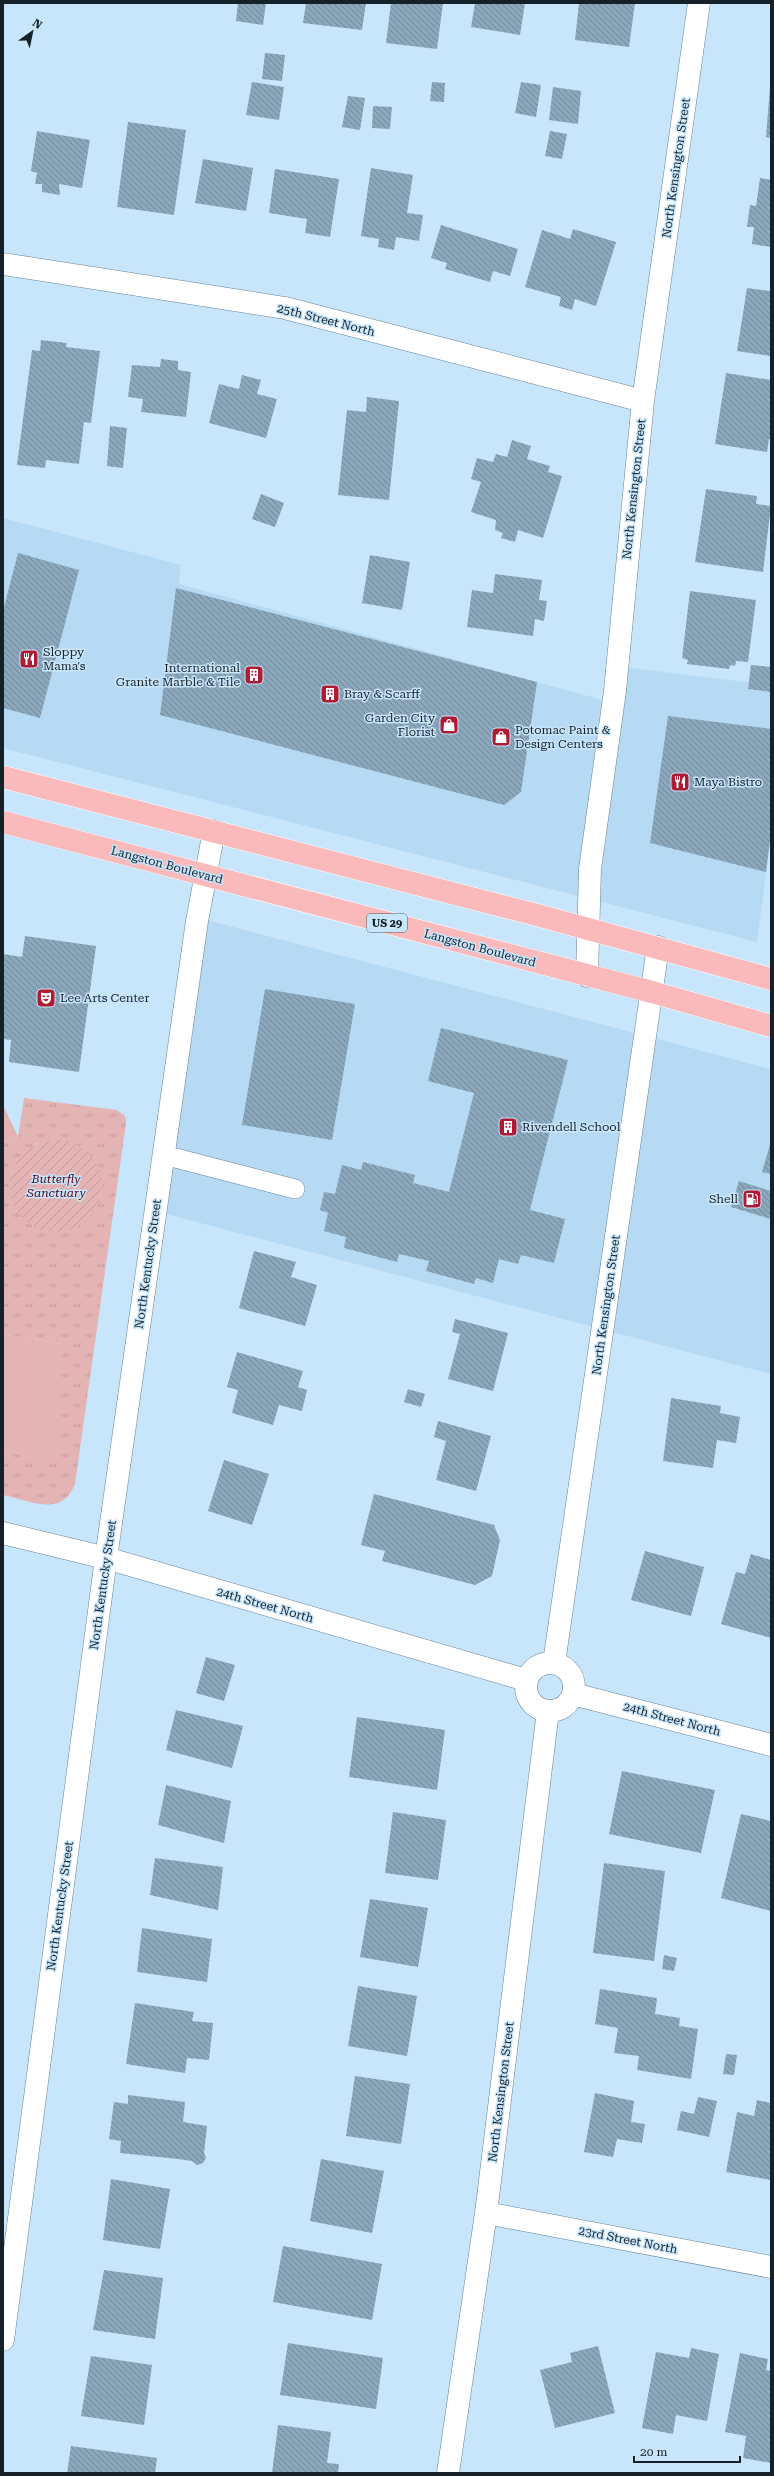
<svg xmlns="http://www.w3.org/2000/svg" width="774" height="2476" font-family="'Roboto Serif',serif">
<defs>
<pattern id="grass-tufts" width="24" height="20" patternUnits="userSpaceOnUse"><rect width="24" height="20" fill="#e4b3b3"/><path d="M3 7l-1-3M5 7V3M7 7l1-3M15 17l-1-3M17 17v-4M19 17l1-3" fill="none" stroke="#c39a9a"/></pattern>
<pattern id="garden-furrows" width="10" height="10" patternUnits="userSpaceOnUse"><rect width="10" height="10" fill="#e4b3b3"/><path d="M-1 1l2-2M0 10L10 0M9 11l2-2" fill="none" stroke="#c39a9a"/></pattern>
<pattern id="building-back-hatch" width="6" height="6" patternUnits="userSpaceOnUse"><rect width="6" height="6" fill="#8ba7bb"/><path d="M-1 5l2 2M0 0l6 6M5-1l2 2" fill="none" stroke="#708898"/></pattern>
</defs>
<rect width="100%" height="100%" fill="#c8e6fb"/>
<!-- built -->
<path fill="#b6daf4" d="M3,518l178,47 -2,19 431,118 5,-36 156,19v152l-14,105 -754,-194z
M203,919l568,150v305l-608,-161z"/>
<!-- grass -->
<path fill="url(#grass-tufts)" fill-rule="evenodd" d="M24,1098l93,12 8,6 1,7 -51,361c-14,34 -43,17 -72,11v-46l34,11 26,-116 -60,-10v-192l15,-5zM37,1143l12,89c-47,-15 -49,-62 -12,-89z"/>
<!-- garden -->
<path fill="url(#garden-furrows)" d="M10 1186a46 46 0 1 1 92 0a46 46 0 1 1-92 0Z"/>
<!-- pitch -->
<path fill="#e4b3b3" d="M3,1105l15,32 -15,5z
M3,1334l60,10 -7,102 -19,14 -34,-11z"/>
<!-- building -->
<path fill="url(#building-back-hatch)" d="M238,3h28l-3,22 -27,-4z
M306,3h60l-4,27 -59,-7z
M391,3h52l-6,46 -51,-6z
M475,3h50l-5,32 -49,-8z
M579,3h56l-6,44 -54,-7z
M265,53l20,2 -3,26 -20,-2z
M252,82l32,5 -5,33 -33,-5z
M432,82l13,1 -1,19 -14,-1z
M521,82l20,3 -5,32 -21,-4z
M553,87l28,4 -3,33 -29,-4z
M770,87h1v51l-5,-1z
M348,96l17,2 -5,32 -18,-3z
M373,106l19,1 -2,22 -18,-1z
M128,122l58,8 -12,85 -57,-8z
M37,131l53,9 -8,48 -23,-4 1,11 -18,-3v-8h-7l2,-11 -6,-2z
M550,131l17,3 -5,25 -17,-3z
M203,159l50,9 -7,43 -51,-8z
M371,168l42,7 -6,38 16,2 -4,26 -23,-4 -2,13 -16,-3 1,-8 -18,-3z
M275,169l64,10 -9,58 -25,-4 2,-14 -38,-6z
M760,178l11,2v67l-19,-3 2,-17h-7l3,-22 6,1z
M441,225l77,24 -8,27 -17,-5 -3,11 -45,-13 2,-6 -16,-5z
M573,229l43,13 -20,64 -21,-7 -3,11 -13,-4 2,-9 -36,-10 17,-57 28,9z
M747,288l24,3v65l-34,-5z
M41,340l26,3 -1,4 34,4 -9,72 -7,-1 -5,42 -33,-4 -1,8 -28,-3 15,-115 8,1z
M161,359l17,2v9l13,2 -5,45 -45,-5 2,-13 -15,-2 4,-32 28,2z
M726,373l45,7v59h-2l-2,13 -52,-8z
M242,375l19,5 -4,14 20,5 -11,39 -57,-15 10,-39 20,5z
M367,397l32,4 -10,99 -51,-5 9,-85 19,2z
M110,426l17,2 -4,40 -16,-2z
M512,440l19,6 -4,13 23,7 -2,6 14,4 -19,62 -25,-8 -3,12 -14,-4 2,-5 -8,-3 1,-10 -25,-8 10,-30 -10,-3 6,-21 16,4 3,-8 11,3z
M706,489l51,7 -1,8 15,2 -8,66 -68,-10z
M261,494l23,9 -9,24 -23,-8z
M18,553l61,17 -39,148 -37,-10v-97z
M370,555l40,7 -8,48 -40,-7z
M495,574l47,6 -3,20 8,1 -3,20 -9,-2 -2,17 -66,-9 5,-37 21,3z
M176,588l361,94 -16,110 -17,13 -344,-90z
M690,591l66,9 -8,62 -12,-1 -1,5 -5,-1 -1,4 -42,-5 1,-4 -6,-2z
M751,665l20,2v25l-23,-3z
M668,716l103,13v103l-5,40 -116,-29z
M25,936l71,10 -17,126 -70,-10 2,-22 -8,-1v-85l19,3z
M265,989l90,15 -23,136 -90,-15z
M441,1028l127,32 -38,150 35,9 -11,44 -33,-8 -3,9 -19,-5 -6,24 -17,-5 -2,6 -48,-13 3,-10 -30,-7 -2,8 -53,-14 2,-11 -22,-6 4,-18 -8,-3 4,-18 11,2 7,-29 19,5 2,-8 52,13 -2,8 36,9 25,-99 -46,-12z
M771,1141v33l-9,-2z
M739,1181l32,10v28l-40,-12z
M254,1251l42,11 -5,15 26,8 -12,41 -66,-18z
M455,1319l53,14 -15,58 -45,-12 12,-45 -8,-2z
M237,1352l66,19 -5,16 9,3 -5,21 -23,-6 -6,20 -41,-12 6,-23 -11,-3z
M408,1389l17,5 -4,13 -17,-5z
M671,1398l50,8 -1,7 20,4 -4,26 -19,-3 -4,28 -50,-7z
M438,1421l53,15 -15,55 -40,-11 10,-39 -12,-4z
M224,1460l45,14 -17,51 -44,-14z
M374,1494l120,31 6,15 -8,36 -17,9 -93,-24 3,-10 -24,-6z
M645,1551l59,16 -13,49 -60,-16z
M751,1554l20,6v78l-50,-14 15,-52 9,2z
M206,1657l29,8 -11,36 -28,-8z
M176,1710l67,16 -11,42 -66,-18z
M357,1717l88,13 -8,60 -88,-13z
M622,1771l93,19 -14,63 -92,-19z
M166,1785l65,16 -7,42 -66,-18z
M393,1812l53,8 -8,60 -53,-7z
M741,1814l30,7v90l-50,-13z
M155,1858l68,9 -5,43 -68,-15z
M604,1863l61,8 -11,90 -61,-8z
M370,1899l58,9 -10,59 -58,-10z
M142,1928l70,11 -5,43 -70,-10z
M664,1955l13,3 -3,13 -12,-2z
M358,1986l59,10 -10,60 -59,-10z
M600,1989l57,9 -2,16 25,4 -1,8 19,3 -7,50 -54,-9 2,-14 -25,-3 4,-25 -23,-4z
M135,2003l59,9 -2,9 21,2 -4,37 -22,-2 -2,15 -59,-9z
M726,2054l11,1 -3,20 -11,-1z
M355,2076l55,8 -9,60 -55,-8z
M595,2093l39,8 -3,21 14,2 -3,19 -25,-4 -4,18 -29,-5z
M128,2095l57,7 -2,20 24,4 -3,27 2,5 -3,5 -6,2 -5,-4 -14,-2 -58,-6 1,-12 -12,-2 5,-37 14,2z
M698,2097l19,4 -8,36 -32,-7 4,-19 13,3z
M757,2100l14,3v77l-45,-8 11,-60 17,4z
M321,2159l63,12 -12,62 -62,-12z
M111,2179l59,10 -10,60 -57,-9z
M283,2246l99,18 -10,56 -99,-18z
M104,2270l59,8 -8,61 -62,-9z
M288,2343l95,15 -7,51 -96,-14z
M598,2346l17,67 -60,15 -15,-58 32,-8 -2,-9z
M691,2348l28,6 -12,67 -31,-6 -3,19 -31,-6 14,-76 33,6z
M740,2353l28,6 -2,11 5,1v92l-28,-5 3,-22 -21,-4z
M91,2356l61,9 -8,60 -63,-9z
M278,2425l53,7 -4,31 12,1 -1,9h-66z
M71,2446l86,12 -2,15h-88z"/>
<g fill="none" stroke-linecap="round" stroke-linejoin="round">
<defs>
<path id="service" d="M164,1155l131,34"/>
<path id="minor" d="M3,264l282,44 358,93
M587,976l3,-107 25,-178 28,-290 56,-398
M3,1533l103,25 420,122
M554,1663l104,-716
M526 1687a24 24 0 1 1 48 0a24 24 0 1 1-48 0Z
M573,1694l198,51
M486,2213l285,54
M3,2340l103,-782 91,-637 17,-90
M448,2473l38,-260 62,-502"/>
<path id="primary" d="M3,777l534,138 234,64
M3,822l649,170 119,34"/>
</defs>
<!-- service casing -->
<use href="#service" stroke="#678296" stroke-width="20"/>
<!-- minor casing -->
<use href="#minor" stroke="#678296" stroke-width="23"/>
<!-- primary casing -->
<use href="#primary" stroke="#fff" stroke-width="23"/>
<!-- service -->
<use href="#service" stroke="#fff" stroke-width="19"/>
<!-- minor -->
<use href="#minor" stroke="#fff" stroke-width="22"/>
<!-- primary -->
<use href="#primary" stroke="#fab9ba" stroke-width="22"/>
</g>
<!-- icons -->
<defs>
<symbol id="restaurant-square" viewBox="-11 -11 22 22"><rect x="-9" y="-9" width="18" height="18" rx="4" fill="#af1b33" stroke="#c8e6fb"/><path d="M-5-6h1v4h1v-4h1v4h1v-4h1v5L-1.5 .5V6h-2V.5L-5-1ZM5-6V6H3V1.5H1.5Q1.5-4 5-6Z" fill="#fff"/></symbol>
<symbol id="building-square" viewBox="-11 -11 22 22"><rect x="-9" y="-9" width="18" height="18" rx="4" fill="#af1b33" stroke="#c8e6fb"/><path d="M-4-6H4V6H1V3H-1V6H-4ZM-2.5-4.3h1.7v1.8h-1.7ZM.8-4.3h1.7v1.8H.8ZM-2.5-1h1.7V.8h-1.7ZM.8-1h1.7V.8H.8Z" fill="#fff"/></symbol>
<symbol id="shop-square" viewBox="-11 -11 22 22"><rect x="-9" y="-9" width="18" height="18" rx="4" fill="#af1b33" stroke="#c8e6fb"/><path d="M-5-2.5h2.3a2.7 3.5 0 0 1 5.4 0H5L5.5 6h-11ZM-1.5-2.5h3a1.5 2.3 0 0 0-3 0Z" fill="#fff"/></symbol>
<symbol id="theatre-square" viewBox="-11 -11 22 22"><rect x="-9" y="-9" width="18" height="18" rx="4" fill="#af1b33" stroke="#c8e6fb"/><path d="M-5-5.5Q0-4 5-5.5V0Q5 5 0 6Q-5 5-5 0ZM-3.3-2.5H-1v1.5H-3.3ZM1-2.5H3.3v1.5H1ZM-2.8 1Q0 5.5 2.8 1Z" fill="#fff"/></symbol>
<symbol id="fuel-square" viewBox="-11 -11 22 22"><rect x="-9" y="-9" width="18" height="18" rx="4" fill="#af1b33" stroke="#c8e6fb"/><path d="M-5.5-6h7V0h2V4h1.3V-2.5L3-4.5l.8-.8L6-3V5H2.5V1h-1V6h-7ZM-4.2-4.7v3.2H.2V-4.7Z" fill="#fff"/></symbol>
</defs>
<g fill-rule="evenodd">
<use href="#restaurant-square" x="18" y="648" width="22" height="22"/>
<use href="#building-square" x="243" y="664" width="22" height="22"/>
<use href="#building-square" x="319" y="683" width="22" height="22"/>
<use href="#shop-square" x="438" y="714" width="22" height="22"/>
<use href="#shop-square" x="490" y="726" width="22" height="22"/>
<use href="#restaurant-square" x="669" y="771" width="22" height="22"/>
<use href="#theatre-square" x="35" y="987" width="22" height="22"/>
<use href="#building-square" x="497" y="1116" width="22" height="22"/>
<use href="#fuel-square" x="741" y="1188" width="22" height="22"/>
</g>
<g text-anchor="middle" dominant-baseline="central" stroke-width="3" stroke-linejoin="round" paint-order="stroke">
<!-- shield labels -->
<rect fill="#c8e6fb" stroke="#4b5b67" stroke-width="1" x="367" y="914" width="40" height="18" rx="3"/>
<g font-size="11" font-weight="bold" fill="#152028">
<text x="387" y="923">US 29</text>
</g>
<!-- street labels -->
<g font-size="12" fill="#152028" stroke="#c8e6fb">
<text transform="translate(676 168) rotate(-82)">North Kensington Street</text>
<text transform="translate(326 320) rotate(14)">25th Street North</text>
<text transform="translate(634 489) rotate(-84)">North Kensington Street</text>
<text transform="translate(167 865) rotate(15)">Langston Boulevard</text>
<text transform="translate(480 948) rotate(15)">Langston Boulevard</text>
<text transform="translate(148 1264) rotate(-82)">North Kentucky Street</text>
<text transform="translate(606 1305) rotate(-82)">North Kensington Street</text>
<text transform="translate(103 1585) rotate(-82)">North Kentucky Street</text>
<text transform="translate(265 1605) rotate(16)">24th Street North</text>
<text transform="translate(672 1719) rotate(15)">24th Street North</text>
<text transform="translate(60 1906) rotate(-82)">North Kentucky Street</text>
<text transform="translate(501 2092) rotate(-83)">North Kensington Street</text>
<text transform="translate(628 2240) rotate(11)">23rd Street North</text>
</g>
<!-- poi labels -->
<g font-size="12" fill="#152028" stroke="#c8e6fb" text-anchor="start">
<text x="43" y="652">Sloppy<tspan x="43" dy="14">Mama's</tspan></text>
<text x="240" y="668" text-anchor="end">International<tspan x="240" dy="14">Granite Marble &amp; Tile</tspan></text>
<text x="344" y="694">Bray &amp; Scarff</text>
<text x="435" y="718" text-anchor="end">Garden City<tspan x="435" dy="14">Florist</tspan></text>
<text x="515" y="730">Potomac Paint &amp;<tspan x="515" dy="14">Design Centers</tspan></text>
<text x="694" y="782">Maya Bistro</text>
<text x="60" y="998">Lee Arts Center</text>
<text x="522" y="1127">Rivendell School</text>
<text x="738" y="1199" text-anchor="end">Shell</text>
</g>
<!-- park labels -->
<g font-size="12" font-style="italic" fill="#530311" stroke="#c8e6fb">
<text x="56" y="1179">Butterfly<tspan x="56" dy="14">Sanctuary</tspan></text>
</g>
</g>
<!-- border -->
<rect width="774" height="2476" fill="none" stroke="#152028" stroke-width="8"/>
<!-- north arrow -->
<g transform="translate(32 32) rotate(33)" stroke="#c8e6fb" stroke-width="3" paint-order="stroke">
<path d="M0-3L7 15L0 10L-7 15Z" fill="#152028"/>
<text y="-6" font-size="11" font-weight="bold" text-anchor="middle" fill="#152028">N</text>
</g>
<!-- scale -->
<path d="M634 2456v6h106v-6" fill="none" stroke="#152028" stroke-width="2"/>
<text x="640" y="2456" font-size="12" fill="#152028" stroke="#c8e6fb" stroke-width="3" paint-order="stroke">20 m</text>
</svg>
